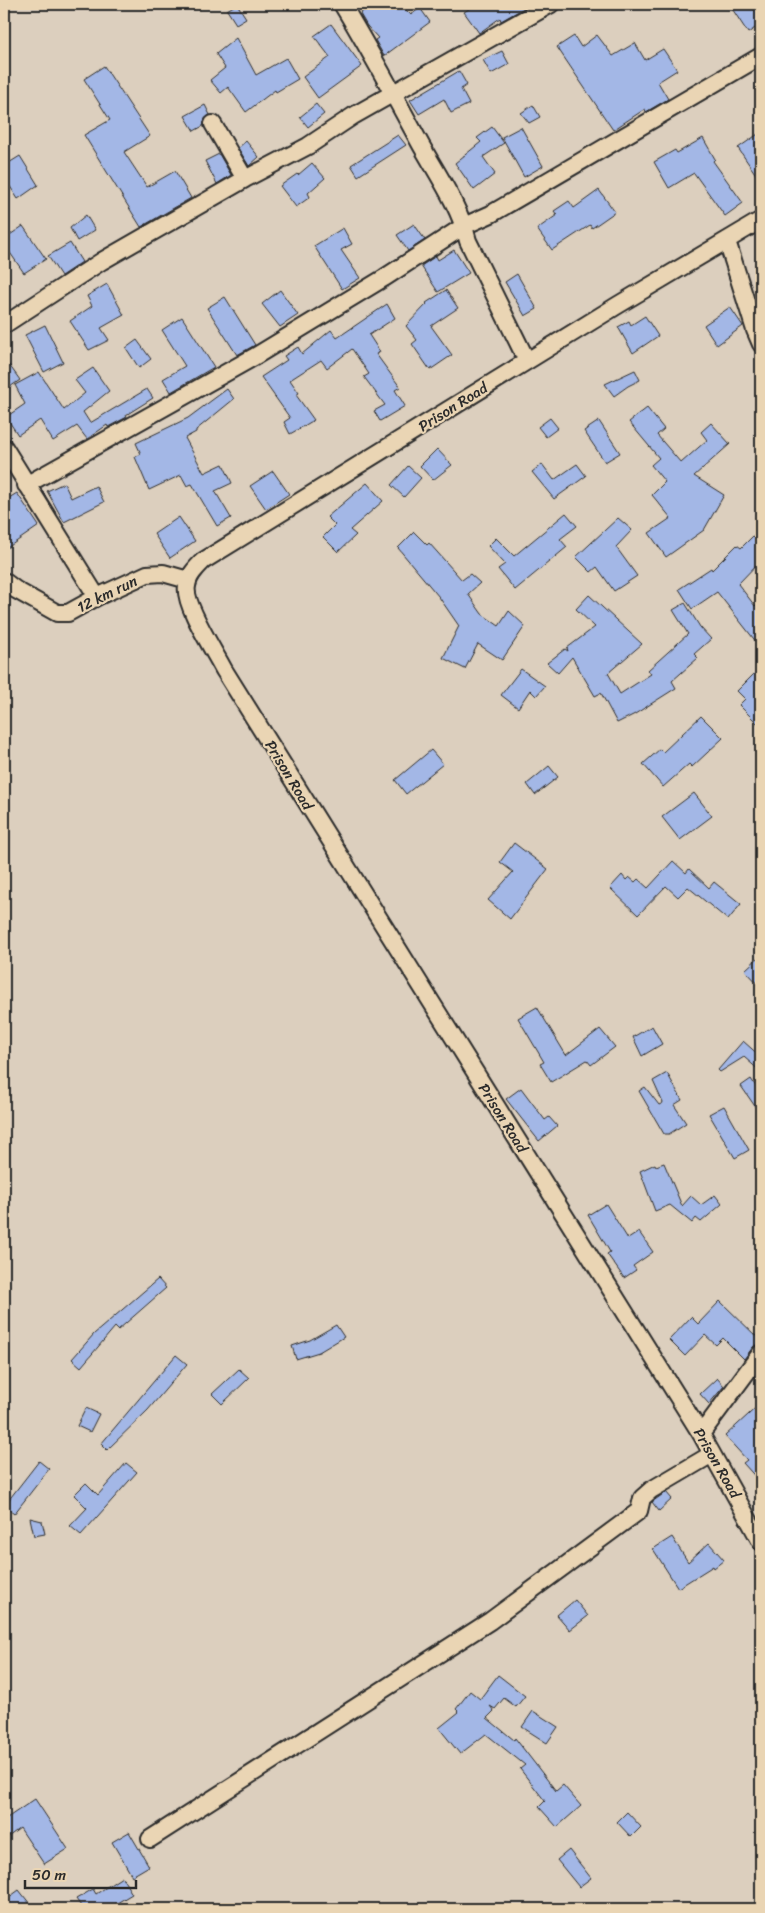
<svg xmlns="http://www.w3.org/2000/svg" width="765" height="1913" font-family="Sriracha,sans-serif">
<rect width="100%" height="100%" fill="#dccfbe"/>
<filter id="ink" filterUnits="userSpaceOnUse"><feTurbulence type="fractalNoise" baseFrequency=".02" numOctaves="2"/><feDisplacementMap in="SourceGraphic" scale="10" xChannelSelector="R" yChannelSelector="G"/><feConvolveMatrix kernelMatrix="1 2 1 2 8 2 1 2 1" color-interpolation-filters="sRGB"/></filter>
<g filter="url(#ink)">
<!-- building -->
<path fill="#a3b7e6" stroke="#2b2b2b" d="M237,4l9,14 -10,6 -9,-14z
M371,4h29l11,11 9,-7 10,14 -46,34 -9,-16 3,-2 -11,-12 -7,-12z
M477,4h54l-30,17 -1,-3 -21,15 -15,-21z
M729,4h32v20l-13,9z
M331,24l31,42 -44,32 -15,-21 27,-20 -16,-21z
M597,35l16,21 22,-13 10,17 18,-11 14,21 -19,12 10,17 -22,13 -1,-3 -32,21 -56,-83 17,-11 7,11z
M236,38l20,37 30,-17 12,21 -22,13 -1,-2 -29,22 -18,-25 -7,6 -11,-13 15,-12 -9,-14z
M502,51l7,13 -18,10 -8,-14z
M104,66l46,70 -26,16 23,35 28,-16 16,27 -50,29 -57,-92 26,-15 -26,-41z
M459,71l8,14 -6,4 8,15 -18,9 -7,-14 -25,15 -9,-14z
M316,104l8,10 -16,13 -8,-10z
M205,105l5,10 -5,4 -2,7 -9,5 -9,-15z
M533,105l7,12 -11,6 -8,-10z
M492,127l12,16 -21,14 12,17 -21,16 -19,-27 26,-21 -4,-4z
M521,127l22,39 -19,11 -22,-40z
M761,132v50l-23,-34z
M398,135l8,10 -48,31 -7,-11z
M703,138l12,21 -2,2 30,42 -18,13 -31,-43 -25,15 -15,-26 21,-12 2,3z
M246,141l13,16 -10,9 -11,-18z
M219,154l12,21 -14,9 -12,-23z
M20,156l18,29 -20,14 -14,-22v-11z
M312,163l13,15 -17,15 2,4 -14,10 -16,-21 17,-12 1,1z
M599,190l16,22 -23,16 -2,-3 -38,25 -15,-21 20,-14 -3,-4 15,-10 5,7z
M86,215l9,15 -18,11 -7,-13z
M414,224l11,16 -17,11 -11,-16z
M23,226l23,33 -22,14 -20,-29v-5z
M343,228l9,16 -11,6 19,28 -18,11 -28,-43z
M70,243l12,19 -21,14 -13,-20z
M454,250l15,23 -31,19 -17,-26 15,-10 2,4z
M517,274l20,35 -12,7 -20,-34z
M107,284l17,31 -23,13 8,12 -20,10 -19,-29 22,-15 -5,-10z
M280,290l18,25 -18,12 -18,-23z
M446,290l12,18 -27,18 21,29 -22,15 -18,-26 5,-4 -11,-14 21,-22 -1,-1z
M225,297l30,48 -18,10 -30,-47z
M387,304l8,14 -26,17 11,17 -4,2 24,33 -5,3 10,16 -25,15 -6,-10 11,-6 -21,-28 5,-3 -17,-25 -25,19 -6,-8 -31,20 9,13 -3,2 18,25 -24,14 -6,-12 6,-4 -29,-41 26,-17 -3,-4 14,-9 4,7 29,-24 6,8z
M730,307l13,19 -26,19 -13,-20z
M645,316l13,20 -25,17 -15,-26 11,-6 2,4z
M182,317l32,50 -43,25 -8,-13 22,-13 -23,-36z
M45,325l18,37 -19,10 -19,-37z
M137,340l14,19 -12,9 -13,-20z
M4,358l16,22 -16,11z
M93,368l16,23 -26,21 7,11 57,-34 6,9 -27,17 1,2 -19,10 -1,-2 -20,14 -10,-13 -24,15 -13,-21 -22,15 -12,-18 19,-13 -10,-19 24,-13 25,38 21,-17 -10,-13z
M635,370l5,10 -12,6 -14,10 -9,-12z
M227,389l7,10 -38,31v2l-11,6 19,35 19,-9 9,19 -17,8 16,27 -14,8 -25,-42 -5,2 -6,-11 -32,15 -14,-33 6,-3 -5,-11 52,-25z
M647,408l17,21 -7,6 24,28 26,-23 -6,-8 10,-9 19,21 -36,32 30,19 -20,35 -38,27 -17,-24 22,-15 -19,-23 13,-13 -14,-17 8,-7 -30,-36z
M550,418l8,10 -12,9 -8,-10z
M599,421l21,32 -15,9 -21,-31z
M437,449l15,16 -19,15 -13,-14z
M542,464l12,16 23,-16 9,12 -32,23 -22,-27z
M408,466l13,12 -17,19 -13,-12z
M273,471l16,23 -23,15 -16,-23z
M64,483l7,15 25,-12 8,16 -40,20 -17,-31z
M367,483l16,18 -33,29 6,5 -18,17 -15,-15 12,-12 -8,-8z
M17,493l22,33 -35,24v-49z
M566,513l11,13 -17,13 7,8 -52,43 -17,-21 7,-5 -17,-18 8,-8 18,18z
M179,517l16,24 -25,17 -16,-24z
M618,518l14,12 -16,17 21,29 -23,15 -17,-24 -6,5 -15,-15z
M414,532l13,13 2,-2 33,37 8,-6 10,9 -12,11 14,20 17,12 10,-15 16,15 -23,34 -24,-16 -13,25 -22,-11 16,-32 -20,-29 -41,-49z
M755,534l6,6v20l-23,24 17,22 6,-6v48l-44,-56 -25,17 -13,-20 32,-21 1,2 25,-25 4,3z
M589,595l53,49 -34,29 12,21 31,-20 -3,-4 40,-36 -15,-24 12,-7 15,24 11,12 -17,15 4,4 -26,23 4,7 -41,26 -18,9 -16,-30 -6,3 -23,-39 -14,16 -11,-10 18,-14 3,2 -1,-3 28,-21 -19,-18z
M761,667v60l-22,-22 6,-6 -8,-8z
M521,669l24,17 -9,10 -6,-6 -12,18 -17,-13z
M701,716l22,22 -31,29 -3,-3 -26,23 -20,-23 17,-15 3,3z
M431,750l12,14 -37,30 -11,-14z
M549,766l9,11 -23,18 -8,-11z
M694,793l18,23 -32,24 -18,-23z
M514,843l34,26 -38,50 -22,-19 25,-28 -13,-10z
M673,861l13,12 3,-4 20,19 5,-6 27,22 -13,16 -40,-33 -10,10 -12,-11 -28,29 -28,-27 12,-13 4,5 3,-3 6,5 3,-3 10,9z
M761,955v32l-16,-17z
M537,1007l29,48 34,-26 15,18 -24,18 -4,-5 -36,22 -11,-18 4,-2 -26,-44z
M652,1026l10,18 -20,12 -9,-19z
M743,1041l18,16v15l-17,-15 -24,15 -2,-2z
M667,1073l15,27 -8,5 12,18 -17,11h-5l-25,-43 6,-4 14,18 4,-2 -10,-22z
M751,1079l10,15v21l-20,-29z
M521,1088l24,32 4,-3 8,9 -18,15 -33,-42z
M724,1106l25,44 -14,8 -26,-44z
M664,1163l18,43 9,-10 10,9 14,-10 7,9 -21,18 -5,-4 -4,5 -22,-18 -15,6 -15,-40 15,-7 1,2z
M606,1204l22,35 11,-7 14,20 -20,14 3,4 -12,8 -17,-24 3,-2 -22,-37z
M158,1279l8,9 -48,42 -3,-3 -34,40 -9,-8 22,-25z
M720,1301l41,40v2l-8,4 -9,12 -21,-21 -7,7 -11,-10 -20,21 -16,-16 22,-23 7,7z
M336,1325l8,12 -25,15 -23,7 -4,-13 18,-6z
M176,1355l11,9 -39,46 -41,40 -6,-6z
M239,1369l10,9 -27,26 -10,-10z
M717,1378l7,8 -15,18 -9,-10z
M761,1403v80l-18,-20 4,-3 -22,-24z
M86,1408l13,6 -9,18 -13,-6z
M39,1461l10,8 -35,45 -10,-8z
M126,1463l11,9 -56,63 -11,-9 17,-18 -13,-13 12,-12 12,12z
M666,1492l6,7 -13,12 -7,-9z
M30,1518l12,3 3,13 -11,2z
M672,1537l16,25 21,-19 15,17 -10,8 -1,-2 -35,22 -25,-39z
M575,1600l13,16 -18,14 -13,-15z
M498,1675l27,21 -9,11 -12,-9 -9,11 -5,-3 4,5 -7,7 27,22 1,-2 41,53 7,-6 18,21 -24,21 -18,-20 6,-6 -25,-32 5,-4 -39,-31 -26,20 -21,-26 20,-16 -3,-3 14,-18 10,8z
M533,1711l25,16 -11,16 -25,-16z
M35,1799l33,50 -24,15 -24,-36 -16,12v-20z
M627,1812l14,15 -10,10 -14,-15z
M129,1832l20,34 -17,10 -20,-34z
M569,1850l22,28 -12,9 -22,-27z
M122,1877l10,17 -25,15h-24l-7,-10 17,-10 3,5z
M19,1890l15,19h-30v-8z"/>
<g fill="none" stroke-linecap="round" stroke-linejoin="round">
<defs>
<path id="minor" d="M342,4c28,46 53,93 79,141 17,30 39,62 47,96l59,120
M213,124l32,55
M761,220l-143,85 -415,256c-7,7 -15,15 -16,25 -4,18 28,66 37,84l477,764 60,108
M727,241l28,89 6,14
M4,325l98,-64 143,-82 63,-33 45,-30 198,-112
M4,447l93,150
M26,485l228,-128 130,-79 80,-52 27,-12 270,-158
M4,581l12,9 41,23h11l29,-16 50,-23 16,-1 25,7
M701,1434l60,-81
M150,1839l340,-218 149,-110 3,-13 9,-8 61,-36"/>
</defs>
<!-- minor casing -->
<use href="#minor" stroke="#2b2b2b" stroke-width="20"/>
<!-- minor -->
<use href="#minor" stroke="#ead5b4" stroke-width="16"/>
</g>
</g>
<g text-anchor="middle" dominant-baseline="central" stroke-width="4.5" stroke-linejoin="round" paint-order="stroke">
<!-- street labels -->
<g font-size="15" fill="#2b2b2b" stroke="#ead5b4">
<text transform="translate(453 407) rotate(-32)">Prison Road</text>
<text transform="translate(107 594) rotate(-26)">12 km run</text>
<text transform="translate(289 775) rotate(59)">Prison Road</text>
<text transform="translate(503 1118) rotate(58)">Prison Road</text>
<text transform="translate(717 1463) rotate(60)">Prison Road</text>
</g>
</g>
<!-- margin -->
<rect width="765" height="1913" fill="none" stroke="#ead5b4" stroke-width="20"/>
<rect x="10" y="10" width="745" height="1893" fill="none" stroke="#2b2b2b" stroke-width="2" filter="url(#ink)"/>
<!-- scale -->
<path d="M25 1880v8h111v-8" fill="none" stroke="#2b2b2b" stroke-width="2.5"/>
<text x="32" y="1880" font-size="15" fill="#2b2b2b" stroke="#ead5b4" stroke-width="4" paint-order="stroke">50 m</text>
</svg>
